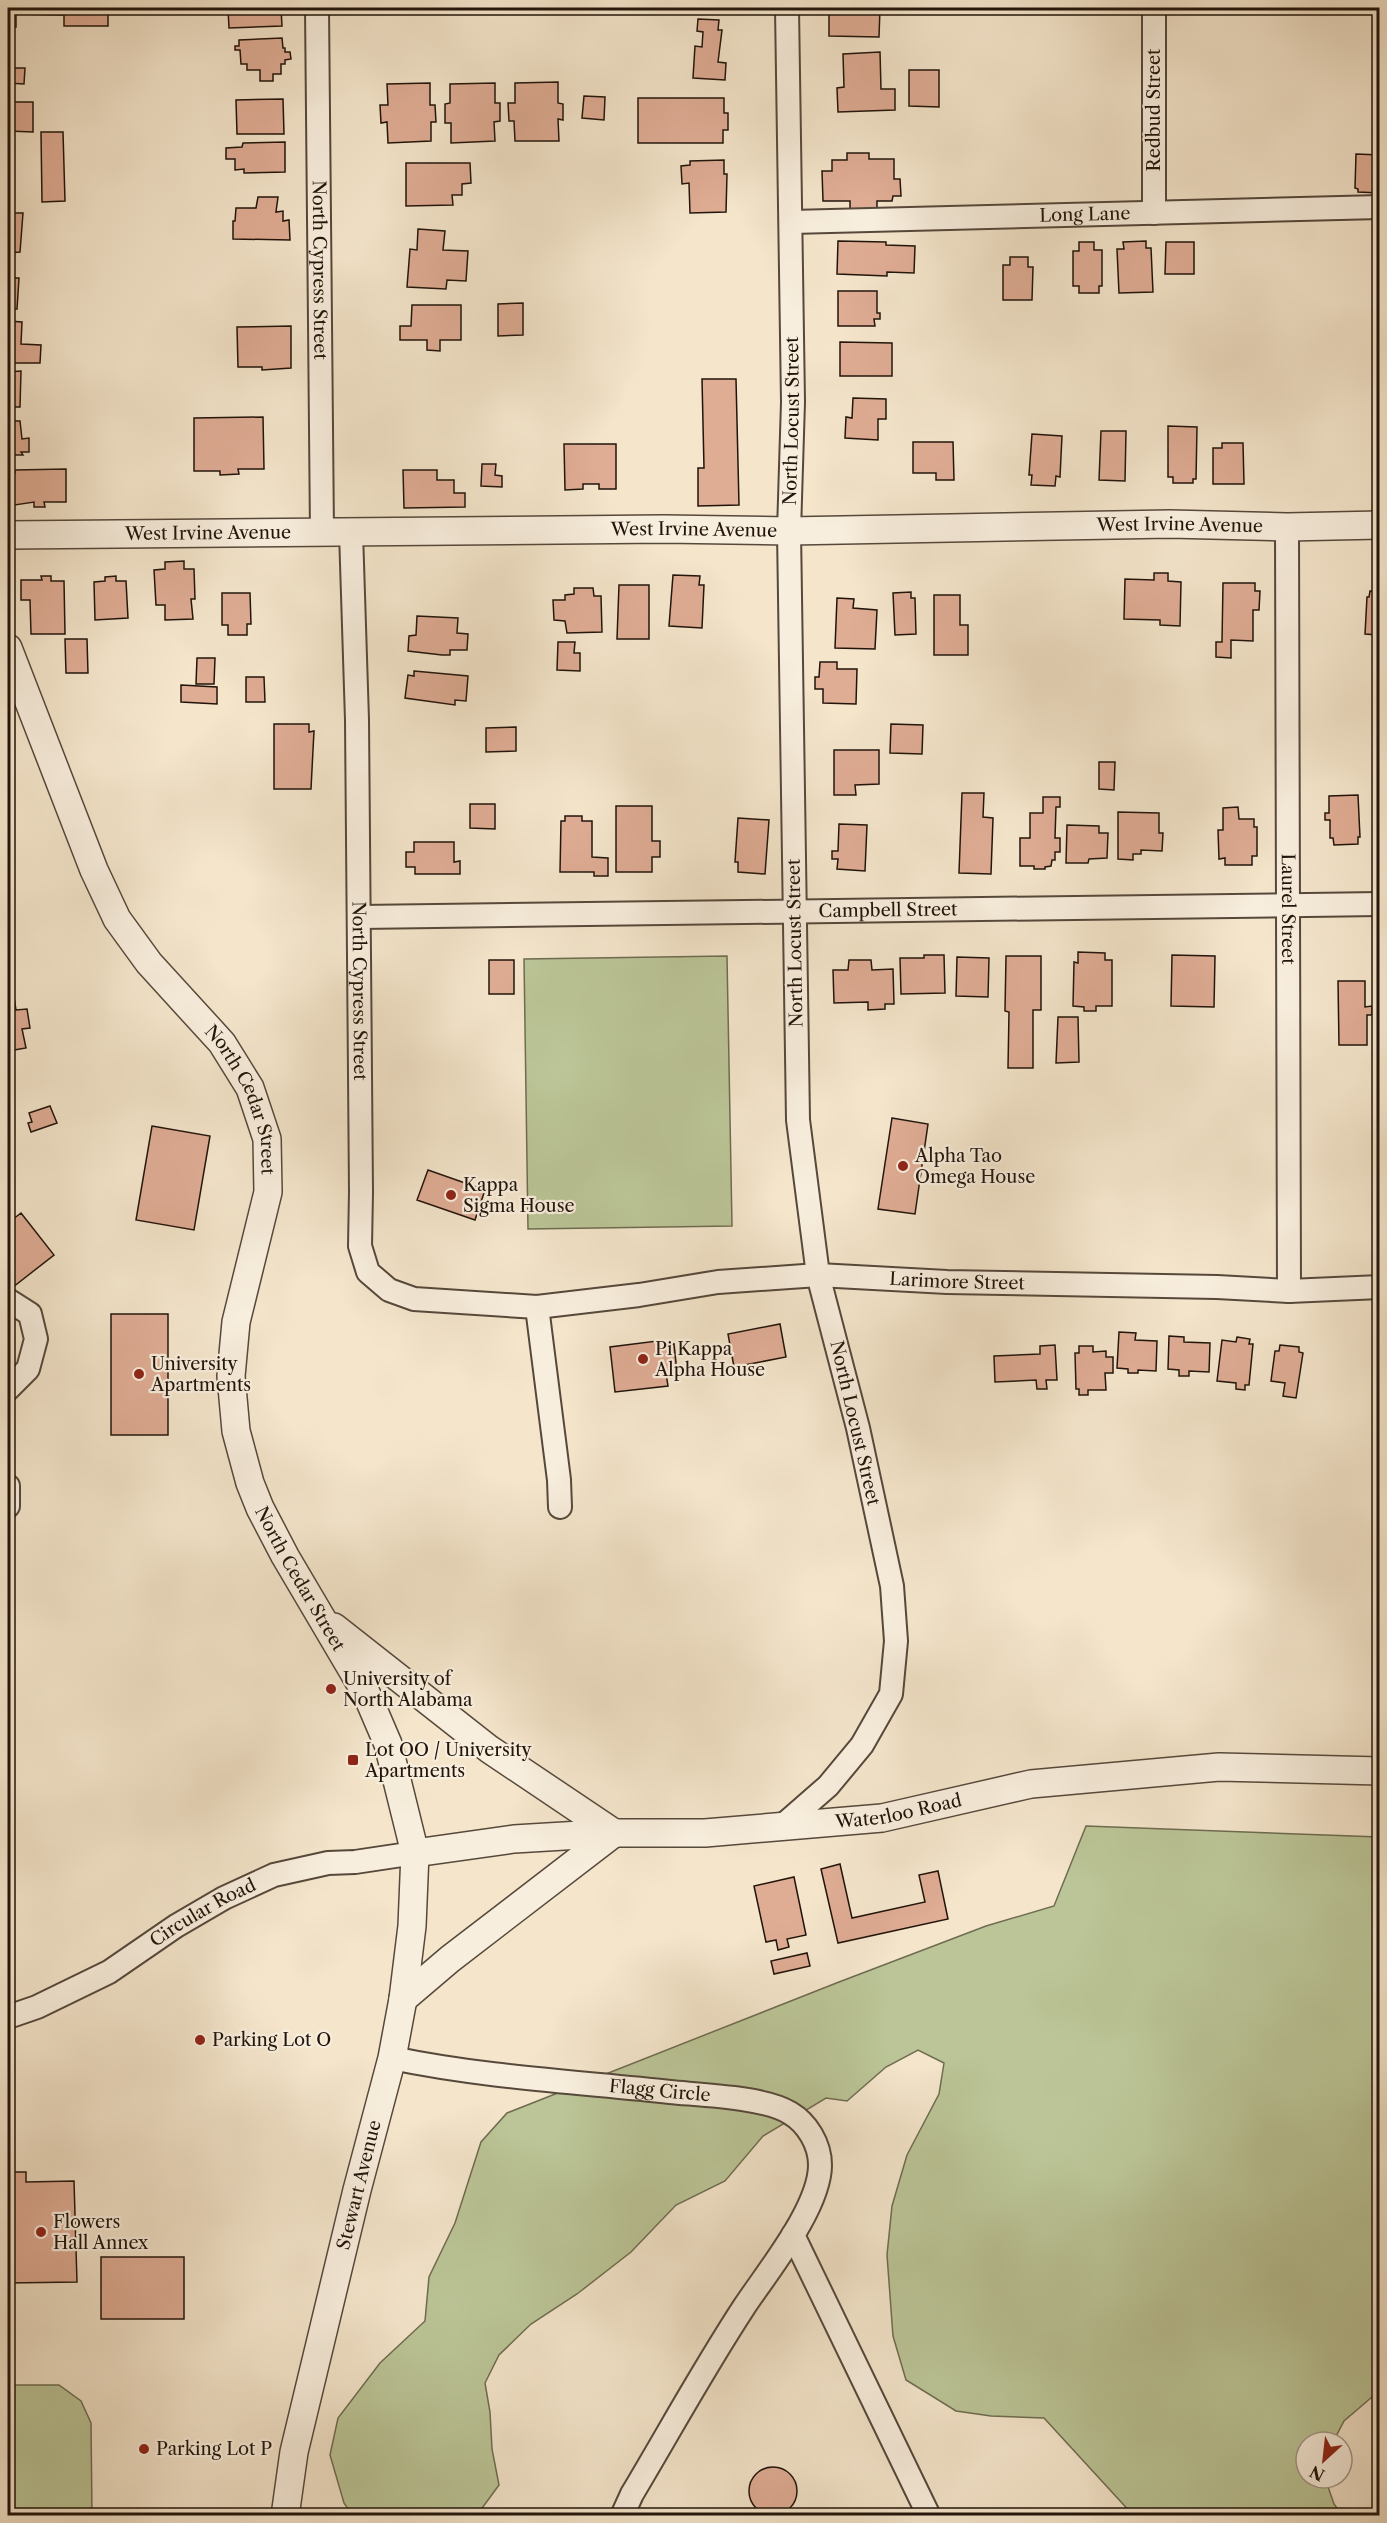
<svg xmlns="http://www.w3.org/2000/svg" width="1387" height="2523" font-family="'Libre Caslon Text',serif">
<rect width="100%" height="100%" fill="#f4e5cb"/>
<filter id="stains"><feTurbulence type="fractalNoise" baseFrequency=".00333" numOctaves="4"/><feColorMatrix values="0 0 0 0 .2 0 0 0 0 .09 0 0 0 0 .02 0 0 0 .5 -.17"/></filter>
<radialGradient id="worn" r=".72"><stop offset=".6" stop-color="#630" stop-opacity="0"/><stop offset="1" stop-color="#630" stop-opacity=".3"/></radialGradient>
<!-- green -->
<path fill="#bbc597" stroke="#6e6c51" stroke-width="1.5" d="M727,956l5,270 -204,3 -4,-270z
M1086,1826l293,11v554l-35,30 -11,21h-27v36h19l9,26 8,11h-209l-89,-97 -53,-2 -35,-5 -50,-31 -13,-44 -6,-81 5,-49 15,-51 32,-61 5,-31 -26,-13 -32,17 -39,34 -21,-3 -63,38 -38,45 -49,24 -45,47 -54,42 -46,30 -32,31 -14,28 5,29 2,37 7,36 -22,30h-125l-8,-12 -14,-48 8,-37 42,-55 45,-42 4,-44 26,-54 26,-81 26,-29 332,-131 147,-56 68,-20z
M8,2385h51l22,16 10,22 1,92h-84z"/>
<!-- building -->
<path fill="#dfac94" stroke="#21140b" stroke-width="1.5" d="M8,8h100v18h-44v-11l-48,-1v13h-8z
M239,8h42l1,18 -53,2 -1,-19z
M500,8h28v4h-28z
M829,8h51l-1,29 -50,-1z
M698,19l21,1 -1,10h4l-4,32 8,1 -1,17 -32,-2 2,-32 7,1 1,-15 -6,-1z
M282,38l1,10h2v4h5l1,7 -6,1v4h-4v10h-8v7h-13v-11h-13v-6h-6l-1,-14h-5v-4h4v-6z
M8,46l3,1 -1,21h15l-1,16 -16,-1z
M880,52l1,37h14v21l-57,2 -1,-24 7,-1 -1,-33z
M909,70h30v37l-30,-1z
M558,82v21l5,1v16l-5,-1 1,22h-44l-1,-20h-5l-1,-18h7v-20z
M430,83v22h5l1,17h-5v19l-43,2 -1,-21 -6,1 -1,-18h8l-1,-21z
M495,83v20h5v18l-6,1 1,19 -44,2v-20h-6v-19l5,-1v-19z
M584,96l21,1 -1,23 -22,-2z
M638,98h86v15h4v17h-5v13h-85z
M283,99l1,35h-47l-1,-34z
M8,102h25v30l-25,-1z
M41,132h22l2,69 -23,1z
M285,142v30l-41,1v-4l-9,1v-11h-9v-11l16,-1 1,-4z
M847,153h22v6h25v20h6l1,17h-8l-1,5h-15v15h-27v-15h-27l-1,-30h10v-11h15z
M1356,154l24,1v38l-22,-1v-3l-3,-1z
M724,160v14h3l-1,38 -36,1 -1,-30 -7,1 -1,-18 9,-1v-4z
M406,163h64l1,20 -9,1v11h-10l1,10 -47,1z
M258,197h20l-2,15 7,-1v10l6,-1 1,20 -57,-1v-18h2l1,-13h20z
M8,213h15l-3,39 -12,1z
M418,229l27,2 -2,19 25,1 -2,30 -19,-1 -1,9 -39,-2 3,-38 7,1z
M838,241l48,1v3l29,1 -1,27 -27,-1v4l-50,-2z
M1146,241v7h5l2,44 -34,1 -2,-44h7l-1,-7z
M1079,242h15v8h8v36h-3v7h-20v-7h-6v-35h6z
M1166,242h28v32h-29z
M1010,257h18v10h5l-1,33h-29v-35h7z
M8,278h11l-2,31h-5v4h-4z
M838,291h39v22h3v6h-6l1,7h-37z
M523,303v32l-25,1v-32z
M412,305h49v35h-21v11l-13,-1v-10h-27v-14h11z
M8,321l14,1 -1,22 20,1 -1,18h-28v-3h-4z
M291,326v42l-29,2v-3h-24l-1,-40z
M840,342l52,1v33h-52z
M21,371l-1,36h-12v-35z
M702,379h34l3,126 -41,1v-38h6z
M853,398l33,1v20h-8v21l-33,-2 1,-21 6,1z
M263,417l1,52h-26l1,5 -19,1v-4h-26v-53z
M8,421h12l2,18 7,-1v14h-8l2,3h-14l1,3h-2z
M1168,426l29,1 -1,52h-3v4h-20v-6h-5z
M1101,431h25l-1,50 -26,-1z
M1032,434l30,2 -2,41 -4,-1 -1,10 -24,-1 1,-10h-3z
M913,442h40l1,38h-18v-7h-23z
M1222,443h21l1,41h-31v-36h9z
M564,444h52v45h-17v-5h-16v5l-18,1z
M482,464h14l-1,11 7,1v11l-21,-1z
M66,469v33h-22l1,5h-11v-5l-26,4v-33h7v-3z
M403,470h34v10h17v13h11v14l-61,1z
M184,561v8h10l1,30h-4l2,20 -28,1v-15h-9l-2,-35 11,-1v-7z
M1154,573h14v8l13,1 -1,44 -20,-1v-5l-36,-1 1,-40 29,1z
M673,575l27,1 -1,9h5l-2,43 -33,-2z
M41,576h10v5h13l1,53h-34l-1,-34h-9v-20h21z
M116,576v5h10l2,37 -33,2 -1,-38 11,-1v-4z
M1223,583h32v8h5l-1,19h-6v31l-22,-1v18l-15,-1v-15h6z
M619,585h30v54h-32z
M574,588h19l1,8h7l1,36 -35,1 -2,-12 -11,-1 -1,-20h12v-5l9,-1z
M1370,591l10,1v47l-2,-4 -13,-1 2,-37h2z
M911,592v6h4l1,36 -21,1 -2,-42z
M222,593h28l1,31h-4v11h-19v-10h-6z
M934,595h26v30h8v30h-34z
M837,598l17,1 -1,9 24,2 -2,39 -40,-1z
M417,616l41,2 -1,15 11,1 -1,16h-17v5h-8l-34,-4 1,-15 7,-1z
M65,639h22l1,34h-22z
M558,642h17l-1,11h6v18l-23,-1z
M197,658h18l-1,26h-18z
M820,662h17v7h20l-1,35 -33,-1v-14h-8v-12h4z
M414,671l54,5 -2,25 -11,-1v5l-50,-7 3,-23 6,1z
M246,677h18l1,25h-19z
M181,685l36,2v17l-36,-2z
M274,724h35v8l5,-1 -3,58h-37z
M891,724l32,1 -1,29 -32,-1z
M516,727v24l-30,1v-24z
M834,750h45v34l-24,1 1,10h-22z
M1099,762h16l-1,28 -15,-1z
M962,793h22l-1,24 10,1 -2,56 -32,-1z
M1358,795l2,42h-2v7l-24,1 -1,-7h-3v-18h-5v-7h4v-17z
M1043,797h17v10h-4l-1,31h5v14h-5v8h-3l-1,6 -6,1v2h-11v-3h-14v-28h10v-25h13z
M470,804h25v25l-25,-1z
M616,806h36v35h8v16h-8v15h-36z
M1238,807l1,12h15v8h3v29h-5v9h-27v-7l-6,1 -1,-29h5v-22z
M1118,812l41,1v20h4l-1,18 -21,-1v4h-8v6l-15,-1z
M565,816h17v5h10v36l16,1v18h-14v-4h-34l1,-51h4z
M738,818l31,2 -4,54 -27,-2v-10h-3z
M839,824l28,1 -2,46 -28,-2 1,-10h-6v-8h6z
M1067,825l32,1v7h9l-1,25 -18,1 -1,4h-22z
M414,842h40v20l6,-1v13h-45v-7h-9v-15h8z
M1078,952l27,1v7h7v46h-16v5h-12v-4l-11,-1 1,-44 4,1z
M924,955h20l1,38 -44,1 -1,-36h24z
M1172,955l43,1 -1,51 -43,-1z
M1006,956h35v54h-8v58h-25l1,-56 -4,-1z
M957,957l32,1 -1,39 -32,-1z
M489,960h25v34h-25z
M849,960h22l1,10 21,-1 1,35h-9v5l-17,1v-8l-34,1 -1,-33h15z
M1338,981h27v26l7,-1v9h-5v30h-28z
M13,990l3,20 11,-1 3,19 -8,1 4,19 -18,3v-60z
M1058,1017h20l1,45 -23,1z
M1375,1056h5v23h-6z
M50,1106l7,17 -26,9 -3,-9 4,-1 -3,-9z
M892,1118l36,6 -13,90 -37,-5z
M152,1126l58,10 -16,94 -58,-10z
M428,1170l57,20 -10,30 -58,-20z
M21,1213l33,42 -46,36v-68z
M111,1314h57v121h-57z
M780,1324l6,33 -52,10 -6,-33z
M1119,1332l17,1 -1,7 22,1 -1,30 -18,-1v3h-10v-4l-11,-1z
M1169,1336l15,1v5l26,1 -1,29 -20,-1v5h-10v-6l-11,-1z
M1237,1337l13,2 -1,5h4l-4,41h-4v5l-9,-1v-6l-19,-2 5,-41 14,2z
M657,1341v6l17,-3 3,28 -11,1 2,13 -53,6 -5,-45z
M1055,1345l2,35h-11l1,9h-10l-1,-9 -41,2 -1,-26 46,-2v-8z
M1280,1345l19,2v5l4,1 -7,45 -13,-2 2,-13 -14,-2 4,-30h4z
M1079,1346h14v6l13,-1v6h7v16h-8l1,17h-18v5h-9v-6h-3l-1,-36h4z
M840,1864l12,54 73,-16 -6,-27 19,-4 10,48 -110,24 -17,-74z
M794,1877l12,58 -19,4 2,8 -11,3 -2,-10 -10,2 -12,-56z
M807,1953l3,13 -36,8 -3,-13z
M8,2172h18v10l48,-1 3,101 -69,1z
M101,2257h83v62h-83z
M749 2491a24 24 0 1 1 48 0a24 24 0 1 1-48 0Z"/>
<g fill="none" stroke-linecap="round" stroke-linejoin="round">
<defs>
<g id="minor">
<path id="s1" d="M317,8l5,525"/>
<path d="M1154,213v-205"/>
<path id="s2" d="M791,222l589,-15"/>
<path id="s3" d="M1287,527l2,764"/>
<path id="s4" d="M351,532l6,188 4,472 -1,54 8,26 21,18 25,9 123,8 102,-12 79,-13 100,-7 129,7 270,5 72,4 91,-4"/>
<path id="s5" d="M360,917l1020,-13"/>
<path d="M8,1300l22,14 6,25 -8,30 -20,20"/>
<path d="M537,1307l22,173 1,27"/>
<path d="M8,1486v20"/>
<path id="s6" d="M781,1827l47,-41 34,-41 29,-51 5,-53 -4,-55 -34,-158 -40,-153 -20,-155 -9,-589 4,-129 -6,-394"/>
<path id="s7" d="M8,2017l29,-10 72,-35 67,-46 48,-28 50,-23 54,-12 27,-1 60,-9"/>
<path id="s8" d="M392,2058c91,19 185,24 278,34 30,3 95,5 120,21 17,10 30,31 30,52 0,43 -53,107 -76,142 -40,61 -75,125 -112,187l-10,22"/>
<path d="M793,2235l136,281"/>
</g>
<g id="tertiary">
<path id="s9" d="M8,535l656,-6 125,2 381,-7 117,3 93,-2"/>
<path id="s10" d="M8,648l86,222 23,49 32,44 73,80 28,45 17,51 1,53 -32,130 -5,54 5,55 14,52 10,25 25,48 82,139 21,49 27,109 -3,73 -9,73 -11,59 -35,132 -63,262 -9,64"/>
<path d="M334,1627l155,122 125,84 -164,126 -47,40"/>
<path id="s11" d="M415,1853l99,-14 100,-6h91l177,-15 149,-34 188,-17 161,4"/>
</g>
</defs>
<!-- minor casing -->
<use href="#minor" stroke="#56483b" stroke-width="26"/>
<!-- tertiary casing -->
<use href="#tertiary" stroke="#56483b" stroke-width="30"/>
<!-- minor -->
<use href="#minor" stroke="#f8eedd" stroke-width="22"/>
<!-- tertiary -->
<use href="#tertiary" stroke="#f8eedd" stroke-width="27"/>
</g>
<!-- markers -->
<g fill="#8f2418" stroke="#f8eedd" stroke-width="2">
<circle cx="903" cy="1166" r="6"/>
<circle cx="451" cy="1195" r="6"/>
<circle cx="643" cy="1359" r="6"/>
<circle cx="139" cy="1374" r="6"/>
<circle cx="331" cy="1689" r="6"/>
<rect x="347" y="1754" width="12" height="12" rx="3"/>
<circle cx="200" cy="2040" r="6"/>
<circle cx="41" cy="2232" r="6"/>
<circle cx="144" cy="2449" r="6"/>
</g>
<g text-anchor="middle" dominant-baseline="central" stroke-width="4.5" stroke-linejoin="round" paint-order="stroke">
<!-- street labels -->
<g font-size="18" fill="#21140b" stroke="#f8eedd">
<text transform="translate(1154 110) rotate(-90)">Redbud Street</text>
<text stroke="none"><textPath href="#s2" startOffset="294">Long Lane</textPath></text>
<text stroke="none"><textPath href="#s1" startOffset="262">North Cypress Street</textPath></text>
<text stroke="none"><textPath href="#s6" startOffset="1458">North Locust Street</textPath></text>
<text stroke="none"><textPath href="#s9" startOffset="1172">West Irvine Avenue</textPath></text>
<text stroke="none"><textPath href="#s9" startOffset="686">West Irvine Avenue</textPath></text>
<text stroke="none"><textPath href="#s9" startOffset="200">West Irvine Avenue</textPath></text>
<text stroke="none"><textPath href="#s3" startOffset="382">Laurel Street</textPath></text>
<text stroke="none"><textPath href="#s5" startOffset="528">Campbell Street</textPath></text>
<text transform="translate(795 943) rotate(-91)">North Locust Street</text>
<text stroke="none"><textPath href="#s4" startOffset="459">North Cypress Street</textPath></text>
<text stroke="none"><textPath href="#s10" startOffset="516">North Cedar Street</textPath></text>
<text stroke="none"><textPath href="#s4" startOffset="1341">Larimore Street</textPath></text>
<text transform="translate(855 1423) rotate(77)">North Locust Street</text>
<text stroke="none"><textPath href="#s10" startOffset="1020">North Cedar Street</textPath></text>
<text stroke="none"><textPath href="#s11" startOffset="486">Waterloo Road</textPath></text>
<text stroke="none"><textPath href="#s7" startOffset="222">Circular Road</textPath></text>
<text stroke="none"><textPath href="#s8" startOffset="270">Flagg Circle</textPath></text>
<text transform="translate(359 2185) rotate(-76)">Stewart Avenue</text>
</g>
<!-- poi labels -->
<g font-size="18" fill="#21140b" stroke="#f8eedd" text-anchor="start">
<text x="915" y="1156">Alpha Tao<tspan x="915" dy="21">Omega House</tspan></text>
<text x="463" y="1185">Kappa<tspan x="463" dy="21">Sigma House</tspan></text>
<text x="655" y="1349">Pi Kappa<tspan x="655" dy="21">Alpha House</tspan></text>
<text x="151" y="1364">University<tspan x="151" dy="21">Apartments</tspan></text>
<text x="343" y="1679">University of<tspan x="343" dy="21">North Alabama</tspan></text>
<text x="365" y="1750">Lot OO / University<tspan x="365" dy="21">Apartments</tspan></text>
<text x="212" y="2040">Parking Lot O</text>
<text x="53" y="2222">Flowers<tspan x="53" dy="21">Hall Annex</tspan></text>
<text x="156" y="2449">Parking Lot P</text>
</g>
</g>
<!-- margin -->
<rect width="1387" height="2523" fill="none" stroke="#f4e5cb" stroke-width="30"/>
<rect x="9" y="9" width="1369" height="2505" fill="none" stroke="#21140b" stroke-width="3"/>
<rect x="15" y="15" width="1357" height="2493" fill="none" stroke="#21140b" stroke-width="1.5"/>
<!-- north arrow -->
<g transform="translate(1324 2460) rotate(207)"><circle r="28" fill="#f8eedd" stroke="#a29789" stroke-width="1.5"/>
<path d="M0-4.5L10 22L0 15L-10 22Z" fill="#8f2418"/>
<text y="-9" font-size="16" font-weight="bold" text-anchor="middle" fill="#21140b">N</text>
</g>
<rect width="100%" height="100%" filter="url(#stains)"/>
<rect width="100%" height="100%" fill="url(#worn)"/>
</svg>
